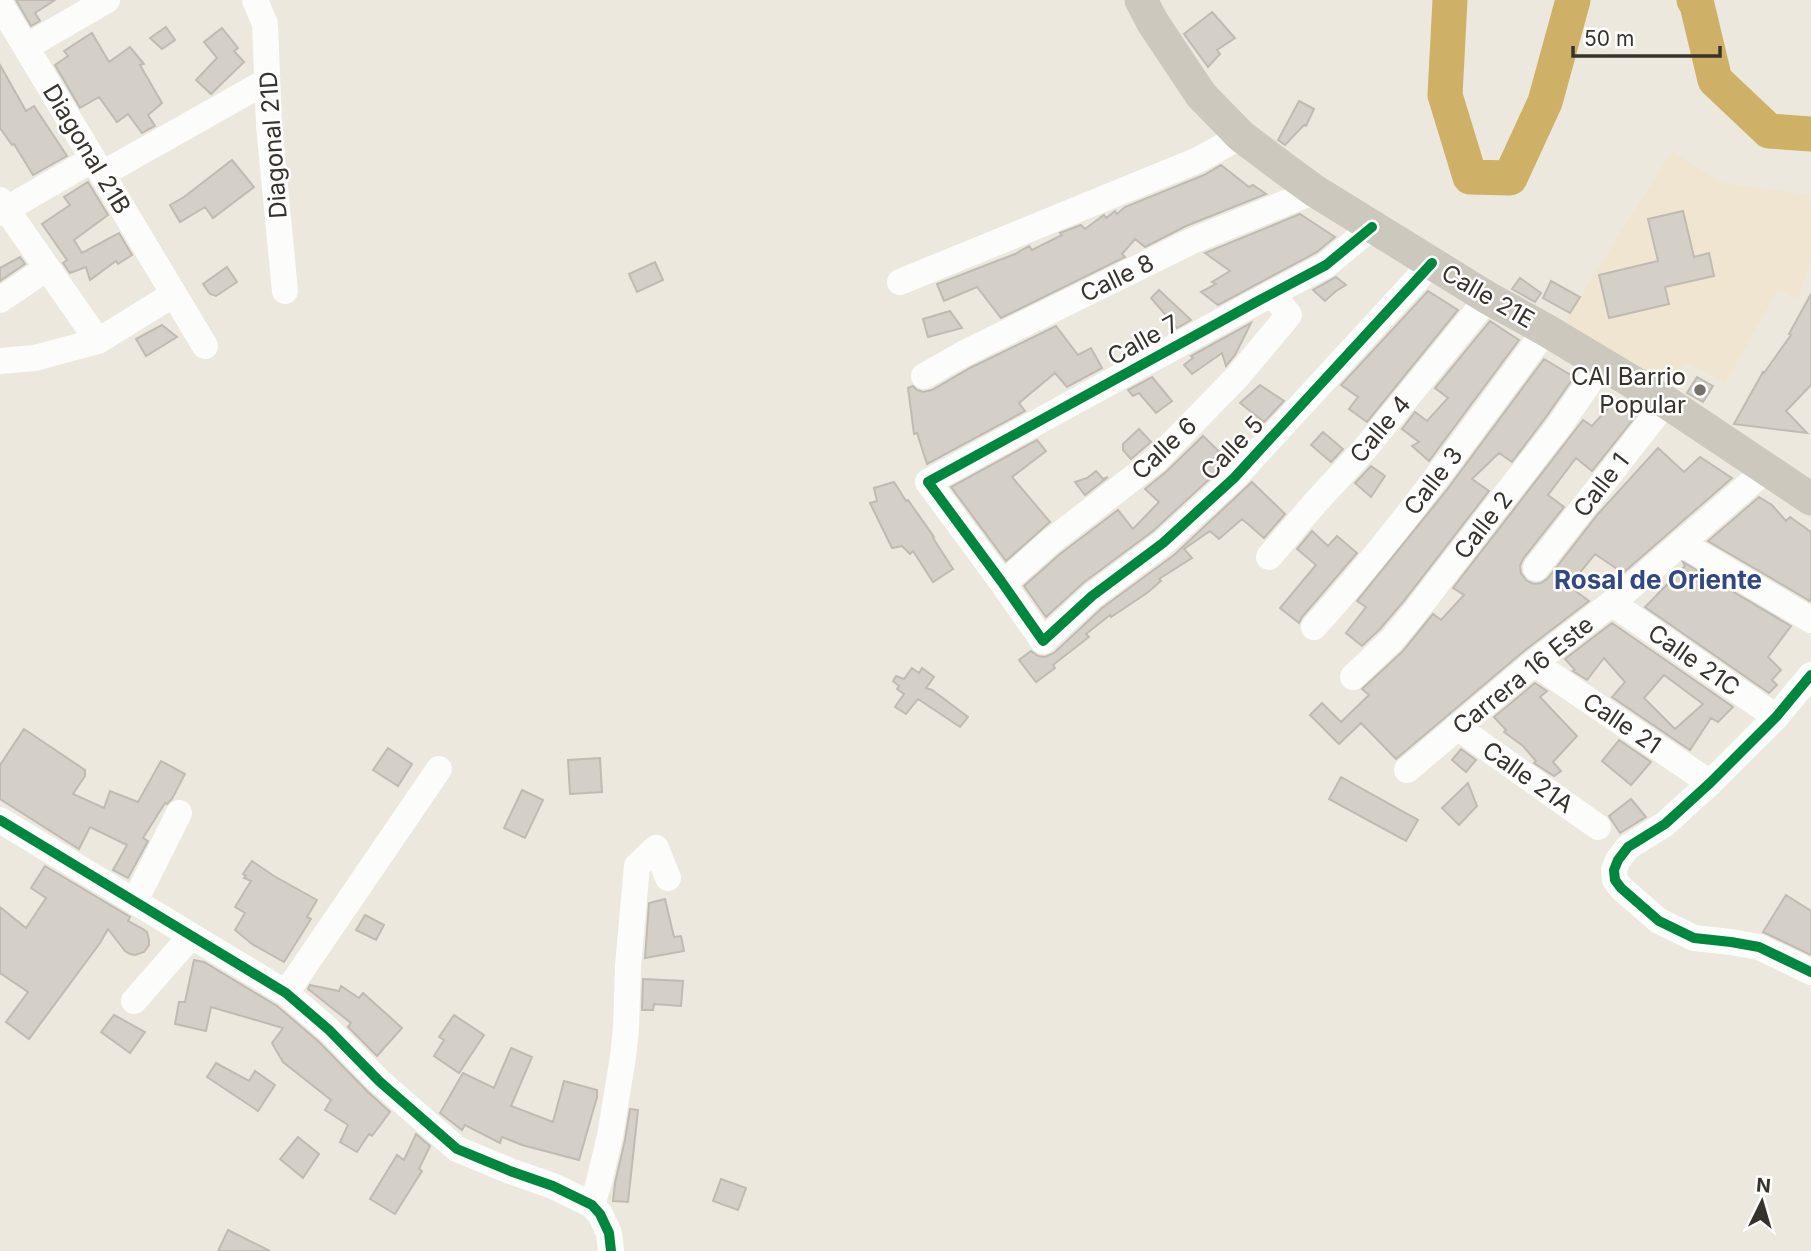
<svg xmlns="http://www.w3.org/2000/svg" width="1811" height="1251" font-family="Inter,sans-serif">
<rect width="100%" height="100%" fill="#ede8dd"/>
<!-- built -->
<path fill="#efe5d1" d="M1672,151l50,32 89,12v62l-13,43 -20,-10 -53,93 -36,-19 -32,15 -92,-58z"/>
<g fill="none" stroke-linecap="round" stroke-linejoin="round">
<!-- river -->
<path stroke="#ceb066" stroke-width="35" d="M1450,0l-5,95 25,82 40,1 35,-76 28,-102
M1694,0l3,5 18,75 54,51 42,3"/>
</g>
<!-- building -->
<path fill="#d4d0c7" stroke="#bfbbb2" stroke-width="2" fill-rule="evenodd" d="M16,0h39l-20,13 5,8 -9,5z
M1212,12l23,26 -18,12 3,4 -12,13 -24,-33z
M166,27l9,13 -13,9 -12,-11z
M222,28l16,20 -4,3 10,11 -33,32 -15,-14 21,-22 -13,-16z
M92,33l17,29 21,-15 14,17 -4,1 22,38 -14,12 7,11 -13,7 -14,-19 -11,8 -18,-25 -19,11 -25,-43 13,-9 -4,-5z
M0,65l26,46 8,-5 33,50 -34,19 -19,-31 -2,1 -12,-17z
M1299,101l15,8 -8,17 -2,-1 -19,20 -7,-5z
M232,160l22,27 -41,31 -8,-11 -25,15 -10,-17 14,-8z
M1221,165l28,22 4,-2 13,9 -80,32 -41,21 -10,-8 -13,15 3,3 -124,61 -24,-31 -33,14 -7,-17 78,-30 14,-8 3,4 30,-15 -2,-2 21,-8 4,4 16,-12 3,-2 2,3 9,-7 2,3 8,-7 79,-32z
M88,182l20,33 -34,25 8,13 37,-20 13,22 -14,9 -2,-3 -26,19 -4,-13 -16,6 -7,-10 4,-3 -25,-36 28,-19 -6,-8z
M1683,211l11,46 15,-4 5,23 -49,11 4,17 -60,14 -10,-43 59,-14 -10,-42z
M1300,214l35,23 -18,15 -99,53 -17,-13 15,-8 -4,-2 18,-11 -25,-18z
M20,257l5,7 -25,17v-13z
M655,262l8,18 -26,12 -8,-18z
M227,267l10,15 -21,14 -6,-2 -7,-10z
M1336,277l10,8 -10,6 -11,10 -12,-11z
M1520,278l21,15 -6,9 -23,-13z
M1551,281l29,16 -10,16 -27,-15z
M1159,290l32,30 -14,8 -26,-30z
M1428,291l30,19 -91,112 -18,-13 9,-12 -17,-12z
M1811,294v91l-25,26 21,22 -73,-9 29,-52 1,1 27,-38 -2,-1z
M950,311l12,17 -34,9 -5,-18z
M1490,321l29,19 -90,121 -17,-15 7,-4 -17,-13 13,-17 12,9 21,-23 -13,-10z
M1251,323l-16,32 -9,11 -4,-13 -30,21 -8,-9 9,-7 -2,-2z
M162,325l15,12 -31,19 -10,-17z
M1056,326l22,29 13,-7 11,20 -35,19 -12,-14 -36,30 6,8 -98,53 -10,-31 -3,1 -6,-46 5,-2 4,4 6,2 9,-2 38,-22z
M1544,359l30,18 -28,40 -34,45 -13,-9 -27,26 17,12 -86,111 -23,27 -18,17 -16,-13 20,-26 -9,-6 89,-110z
M1152,377l20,24 -16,12 -17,-20 -6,3 -5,-6z
M1697,377l16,9 -10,16 -16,-9z
M1260,385l24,16 -20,21 -24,-19z
M1612,404l23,13 -43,54 -16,-13 -28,37 16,12 -41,52 -3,7 1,7 6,8 7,3 7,-1 7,-5 50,-64 60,-66 26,24 16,-15 32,21 -109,95 -28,-19 -26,32 20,15 -65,50 -128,108 -35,-36 -22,21 -29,-29 12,-12 19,19 28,-27 -7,-6 41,-38 30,-37 8,6 23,-25 -11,-7 130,-168 9,6z
M1139,429l12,13 -20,17 -8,-9v-6z
M1323,432l20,17 -12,13 -20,-17z
M1203,436l26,25 -76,70 -70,52 -37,34 -22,-31 36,-32 58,-44 15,19 26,-27 -14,-13 22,-18z
M1037,440l9,11 -34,26 38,45 -44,39 -55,-74z
M1371,466l14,10 -14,21 -16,-14z
M1096,471l7,8 5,-2 -23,18 -10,-13 12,-4z
M894,482l12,19 2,-1 26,37 -1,1 20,31 -20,13 -20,-31 -3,3 -8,-8 -10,2 -22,-45 7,-2 -3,-13z
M1252,482l33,32 -21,24 -22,-19 -23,20 -9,-8 -26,18 8,9 -33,21 2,2 -14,12 -36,24 -1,-2 -24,19 3,3 -36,28 2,3 -19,14 -17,-22 12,-9 7,5 7,1 9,-4 48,-45 72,-53z
M1759,497l13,8 14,16 4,-4 21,15v67l-1,2 -102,-60z
M1312,531l16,15 9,-10 20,17 -55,64 -3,6 -19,-15 36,-43 -19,-16z
M1683,562l108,64 -23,31 13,13 -9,10 5,5 -8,8 -124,-86 40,-41z
M1612,623l121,84 -15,15 -7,-4 -21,32 -78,-53 13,-15 -21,-24 -17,22 -14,-9 2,-1 -10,-11zM1664,675l39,29 -28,25 -31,-31z
M912,668l7,5 3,-5 12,9 -8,11 6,2 36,27 -8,10 -42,-28 -12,15 -11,-7 9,-13 -7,-5 2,-3 -6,-5 3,-5 8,3z
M1535,683l12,8 -7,6 37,39 -24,26 8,9 -7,5 -20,-13 2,-2 -13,-15 -19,-14 2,-2 -12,-13z
M24,729l61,41v6l-12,18 31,14 6,-17 28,11 23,-41 24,13 -13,25 -5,5 -2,-1 -22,35 5,3 -20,37 -15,-8 14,-25 -37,-18 -11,22 -79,-50v-34z
M1619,740l32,22 -20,23 -29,-24z
M388,748l24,16 -14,22 -25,-16z
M1461,749l15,11 -10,12 -14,-12z
M600,758l2,34 -32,2 -2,-34z
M1341,777l77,43 -12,21 -77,-42z
M1468,783l9,23 -18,19 -17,-17z
M522,790l21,10 -18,38 -21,-10z
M1631,799l15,18 -26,16 -11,-17z
M252,861l22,15 43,24 -10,17 4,2 -27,43 -32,-18 -17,-14 10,-17 -10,-6 16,-26 -7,-3 2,-2 -3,-2z
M45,866l85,51 -2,4 15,8 4,3 2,8v5l-5,7 -9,3 -5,-1 -5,-3 -17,-22 -8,14 -71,96 -23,-17 22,-30 -28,-19v-66l26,21 20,-30 -15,-10z
M1786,895l25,16v44l-48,-23z
M665,899l9,38 7,-1 3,15 -39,7 4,-55z
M365,915l19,10 -8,15 -20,-10z
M194,960l10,2 73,44 41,35 50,51 22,20 -18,24 -3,-2 -12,18 -17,-10 8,-17 -23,-15 6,-10 -48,-38 -11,-19 11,-15 -72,-21 -5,24 -31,-7 4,-22h6z
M643,979l40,2 -2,25 -27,-2 -1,6h-11z
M310,985l29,6 2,-5 18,12 4,-5 39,35 -25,28 -29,-29 3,-4 -43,-34z
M114,1015l31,17 -15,21 -29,-21z
M454,1015l30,20 -25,38 -25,-17 10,-16 -5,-3z
M511,1048l21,9 -21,49 42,16 11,-41 33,9v7l-18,63 -57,-15 -20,-8 -2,6 -35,-18 -3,5 -22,-17 23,-40 31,15z
M216,1063l33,18 6,-10 20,14 -17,26 -51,-34z
M630,1109l8,1 -10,92 -15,-1 2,-18 10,-43z
M416,1134l14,12 -11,23 3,2 -27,43 -25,-15 27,-44 7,5z
M298,1137l21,17 -16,24 -23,-19z
M721,1179l25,9 -8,22 -25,-9z
M228,1230l42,21h-52z"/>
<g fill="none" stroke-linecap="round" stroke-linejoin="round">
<!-- minor -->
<path stroke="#fcfcfa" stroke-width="26" d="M255,0l10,24 4,101 16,166
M0,4l205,342
M26,47l81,-47
M102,174l165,-93
M0,200l98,141
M0,213l93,-54
M1372,227l-46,38 -68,36 -330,181 73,99 42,60 49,-45 71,-53 71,-65 198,-215
M900,282l298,-122 43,-24
M0,300l47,-32
M0,361l35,-3 63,-17 76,-47
M924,376l39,-22 229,-113 123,-50
M1681,543l130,77
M1269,557l46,-54 48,-52 125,-153
M1536,568l130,-166
M1003,584l47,-42 106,-82 82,-84 51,-61 -17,-22
M1612,603l164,114
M1314,627c84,-93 157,-196 232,-297
M1534,663l176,120
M1811,675l-35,42 -66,66 -45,41 -37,23 -10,13 -4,10 1,10 6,8 38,33 35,17 37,4 28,5 52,25
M1353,677l39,-37 23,-28 144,-186 43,-62
M1457,727l141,100
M1407,770l127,-107 78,-60 154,-133
M0,820l286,173 43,37 50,51 78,68 53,22 43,15 39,19 8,9 9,19 2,18
M135,901l44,-88
M286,993l153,-224
M134,1001l57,-65
M592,1205l7,-23 11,-46 13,-79 3,-29 2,-62 9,-100 19,-18 12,30"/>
<!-- major -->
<path stroke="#ccc8be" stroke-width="33" d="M1141,0l12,23 48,72 40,41 41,31 33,24 173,107 58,32 120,72 145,97"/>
<defs>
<path id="cycleway" d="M1372,227l-46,38 -68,36 -330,181 73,99 42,60 49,-45 71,-53 71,-65 198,-215
M1811,675l-35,42 -66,66 -45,41 -37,23 -10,13 -4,10 1,10 6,8 38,33 35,17 37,4 28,5 52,25
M0,820l286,173 43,37 50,51 78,68 53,22 43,15 39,19 8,9 9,19 2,18"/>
</defs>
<!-- cycleway casing -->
<use href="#cycleway" stroke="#fff" stroke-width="15"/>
<!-- cycleway -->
<use href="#cycleway" stroke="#00873e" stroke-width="10"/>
</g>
<!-- markers -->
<circle fill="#777269" stroke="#fff" stroke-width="2.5" cx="1700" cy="390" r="7"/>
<g text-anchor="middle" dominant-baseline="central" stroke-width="5" stroke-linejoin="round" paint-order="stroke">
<!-- street labels -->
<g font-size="24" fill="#37332b" stroke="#fff">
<text transform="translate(273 145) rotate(-94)">Diagonal 21D</text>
<text transform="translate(87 149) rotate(59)">Diagonal 21B</text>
<text transform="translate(1117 278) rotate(-26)">Calle 8</text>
<text transform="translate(1488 296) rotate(30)">Calle 21E</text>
<text transform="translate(1143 340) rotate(-29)">Calle 7</text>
<text transform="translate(1380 429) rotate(-50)">Calle 4</text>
<text transform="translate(1164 448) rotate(-43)">Calle 6</text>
<text transform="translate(1232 448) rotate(-46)">Calle 5</text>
<text transform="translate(1433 481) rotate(-52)">Calle 3</text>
<text transform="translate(1601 485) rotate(-52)">Calle 1</text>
<text transform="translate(1483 525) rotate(-52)">Calle 2</text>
<text transform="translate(1694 660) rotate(35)">Calle 21C</text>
<text transform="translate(1523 675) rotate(-39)">Carrera 16 Este</text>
<text transform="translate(1622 723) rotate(34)">Calle 21</text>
<text transform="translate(1528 777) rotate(35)">Calle 21A</text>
</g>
<!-- poi labels -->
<g font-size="24" fill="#37332b" stroke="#fff" text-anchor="end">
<text x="1686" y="376">CAI Barrio<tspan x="1686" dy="28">Popular</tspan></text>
</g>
<!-- neighbourhood labels -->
<g font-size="26" font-weight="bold" fill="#324882" stroke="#fff">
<text x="1658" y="579">Rosal de Oriente</text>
</g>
</g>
<!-- north arrow -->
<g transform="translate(1762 1202) rotate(5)" stroke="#ffffff" stroke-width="5" paint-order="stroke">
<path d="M0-5L12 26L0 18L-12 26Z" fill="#37332b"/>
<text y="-10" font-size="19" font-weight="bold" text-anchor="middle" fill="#37332b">N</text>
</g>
<!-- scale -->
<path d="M1573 46v10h147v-10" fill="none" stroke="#37332b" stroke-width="3.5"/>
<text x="1584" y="46" font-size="21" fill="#37332b" stroke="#ffffff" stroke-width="5" paint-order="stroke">50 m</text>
</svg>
